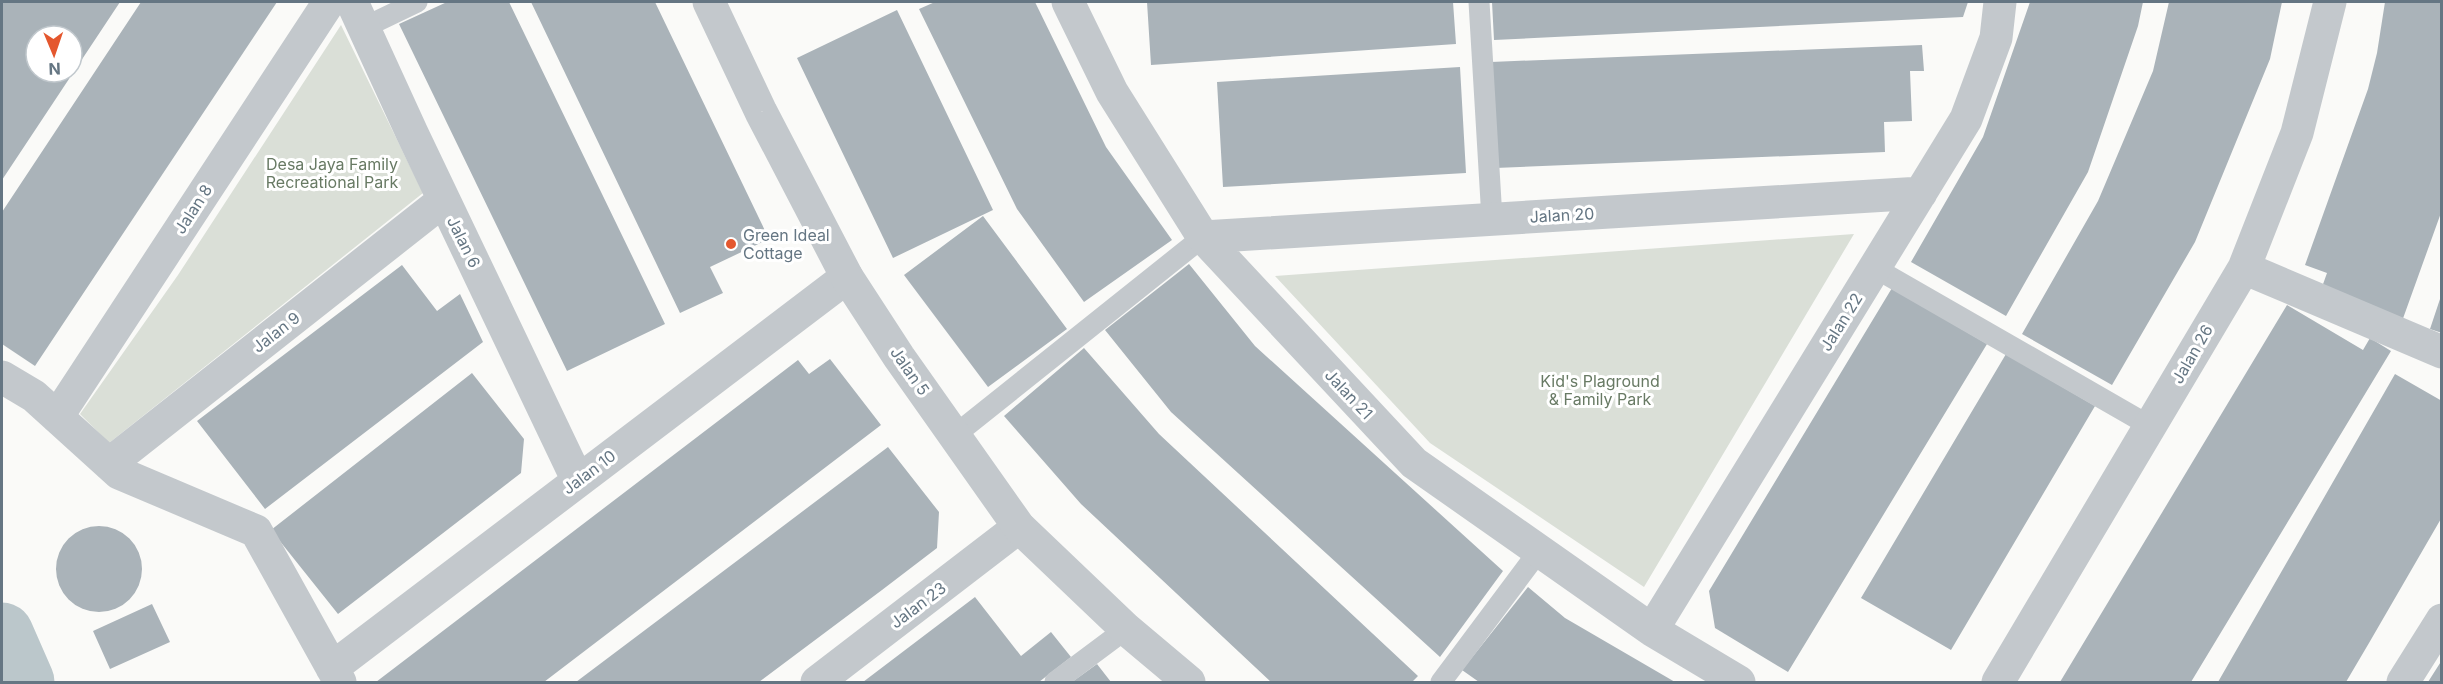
<svg xmlns="http://www.w3.org/2000/svg" width="2443" height="684" font-family="Inter,sans-serif">
<rect width="100%" height="100%" fill="#fafaf8"/>
<!-- green -->
<path fill="#dadfd7" d="M341,25l82,168 -314,250 -29,-29 98,-139z
M1854,234l-210,353 -214,-144 -155,-167z"/>
<g fill="none" stroke-linecap="round" stroke-linejoin="round">
<!-- river -->
<path stroke="#bbc7cb" stroke-width="63" d="M2,634l21,48"/>
</g>
<!-- building -->
<path fill="#aab3b9" fill-rule="evenodd" d="M2,2h118l-118,178zM36,36h36v36h-36z
M141,2h136l-242,364 -33,-22v-132z
M447,2h62l156,322 -98,47 -168,-347z
M531,2h124l114,237 -59,28 13,26 -43,20z
M935,2h100l71,145 66,93 -88,62 -67,-93 -98,-200z
M1147,2h306l3,42 -305,21z
M1492,2h476l-5,15 -469,23z
M2030,2h113l-5,24 -50,146 -82,144 -95,-54 72,-125z
M2169,2h113l-12,57 -75,183 -83,143 -90,-51 76,-133 55,-130z
M2385,2h57v208l-41,114 -79,-37 5,-14 -22,-8 63,-176 9,-36z
M897,10l96,200 -100,48 -96,-200z
M1922,45l2,26h-14l2,50 -28,1 1,30 -390,16 -4,-106z
M1460,67l6,106 -243,14 -6,-105z
M983,216l84,113 -79,58 -84,-112z
M1189,264l66,82 248,225 -63,86 -269,-245 -66,-82z
M402,265l35,46 23,-17 23,48 -218,167 -68,-88z
M1892,288l95,56 -199,328 -73,-44 -6,-37z
M2441,296h1v37l-12,-4z
M2287,305l76,45 7,-12 21,13 -200,331h-131z
M1084,348l75,86 259,242 -6,6h-141l-190,-178 -77,-88z
M2006,354l89,52 -144,244 -90,-52z
M830,359l51,66 -337,257h-168l422,-322 11,14z
M472,373l52,66 -3,34 -183,141 -67,-84z
M2395,374l47,27v116l-73,126 -23,39h-128z
M888,447l51,65 -2,36 -55,42 -123,92h-183z
M56 569a43 43 0 1 1 86 0a43 43 0 1 1-86 0Z
M1528,587l37,31 110,64h-196l-17,-12z
M975,597l46,59 30,-24 20,25 -32,25h-176z
M152,604l18,38 -60,27 -17,-38z
M2442,660v22h-14z
M1097,664l14,18h-39z"/>
<g fill="none" stroke-linecap="round" stroke-linejoin="round">
<!-- service -->
<path stroke="#c3c8cc" stroke-width="21" d="M1479,2l13,217
M363,28l54,-26
M1875,268l275,158
M955,435l248,-198
M1055,682l71,-53
M1441,682l98,-131"/>
<!-- minor -->
<path stroke="#c3c8cc" stroke-width="33" d="M352,2l60,131 166,348
M1068,2l44,90 91,145 211,226 238,167 87,52
M1203,237l718,-44
M2244,268l198,84
M2,377l32,19 85,77 137,58 84,151
M57,417l272,-415
M109,464l335,-264
M1652,630l314,-511 30,-81 4,-36
M332,668l515,-391
M817,682l202,-155
M1998,682l246,-414 53,-135 33,-131
M2403,682l39,-62"/>
<!-- tertiary -->
<path stroke="#c3c8cc" stroke-width="33" d="M709,2l52,110 86,165 52,80 120,170 107,102 63,53"/>
</g>
<!-- markers -->
<circle fill="#e4572e" stroke="#fff" stroke-width="2" cx="731" cy="244" r="6"/>
<g text-anchor="middle" dominant-baseline="central" stroke-width="6" stroke-linejoin="round" paint-order="stroke">
<!-- park labels -->
<g font-size="16" fill="#687a64" stroke="#fff">
<text x="332" y="164">Desa Jaya Family<tspan x="332" dy="18">Recreational Park</tspan></text>
<text x="1600" y="381">Kid's Plaground<tspan x="1600" dy="18">&amp; Family Park</tspan></text>
</g>
<!-- street labels -->
<g font-size="16" fill="#657683" stroke="#fff">
<text transform="translate(193 209) rotate(-57)">Jalan 8</text>
<text transform="translate(1562 215) rotate(-3)">Jalan 20</text>
<text transform="translate(464 242) rotate(64)">Jalan 6</text>
<text transform="translate(1841 322) rotate(-58)">Jalan 22</text>
<text transform="translate(276 332) rotate(-38)">Jalan 9</text>
<text transform="translate(2192 354) rotate(-60)">Jalan 26</text>
<text transform="translate(910 371) rotate(55)">Jalan 5</text>
<text transform="translate(1349 394) rotate(47)">Jalan 21</text>
<text transform="translate(589 472) rotate(-37)">Jalan 10</text>
<text transform="translate(918 605) rotate(-37)">Jalan 23</text>
</g>
<!-- poi labels -->
<g font-size="16" fill="#657683" stroke="#fff" text-anchor="start">
<text x="743" y="235">Green Ideal<tspan x="743" dy="18">Cottage</tspan></text>
</g>
</g>
<!-- border -->
<rect width="2443" height="684" fill="none" stroke="#657683" stroke-width="6"/>
<!-- north arrow -->
<g transform="translate(54 54) rotate(178)"><circle r="28" fill="#ffffff" stroke="#c1c8cd" stroke-width="1.5"/>
<path d="M0-4.5L10 22L0 15L-10 22Z" fill="#e4572e"/>
<text y="-9" font-size="16" font-weight="bold" text-anchor="middle" fill="#657683">N</text>
</g>
</svg>
